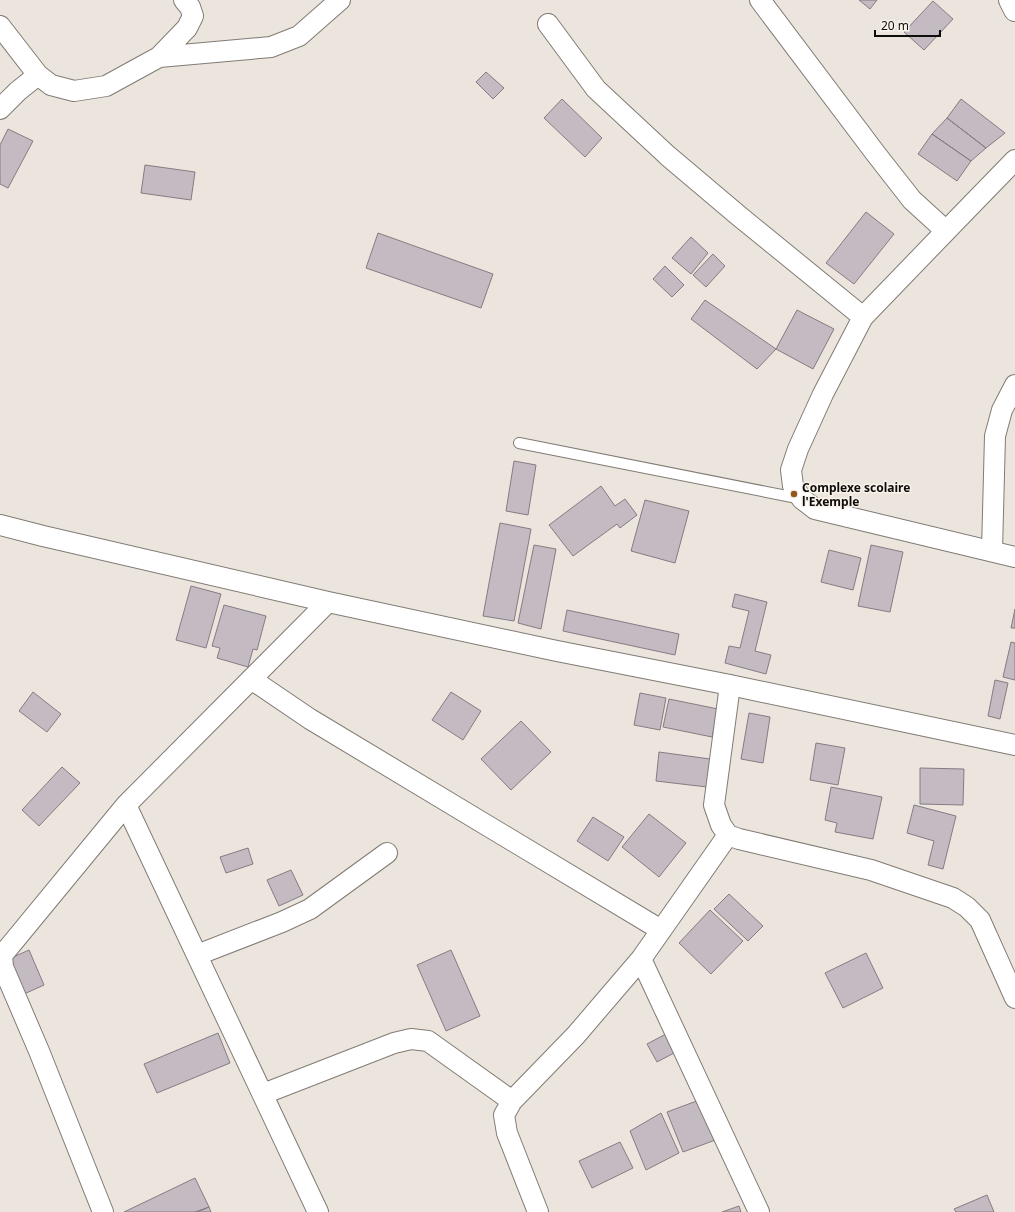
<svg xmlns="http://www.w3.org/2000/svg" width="1015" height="1212" font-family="'Noto Sans',sans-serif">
<rect width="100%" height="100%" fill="#ece5dd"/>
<!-- building -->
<path fill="#c3bbc1" stroke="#847c82" d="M859,0h18l-7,9z
M933,1l20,18 -29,31 -20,-18z
M486,72l18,16 -11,11 -17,-17z
M562,99l40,39 -17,19 -41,-39z
M961,99l44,34 -19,15 -39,-30z
M947,118l39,30 -15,13 -39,-27z
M8,129l25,12 -25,47 -8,-4v-39z
M932,134l39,27 -14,20 -39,-27z
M145,165l50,7 -4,28 -50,-7z
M866,212l28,22 -40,50 -28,-21z
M378,233l115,41 -12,34 -115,-40z
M691,237l17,16 -17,21 -19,-16z
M713,254l12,12 -19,21 -13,-12z
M665,266l19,19 -12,12 -19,-18z
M705,300l71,49 -19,20 -66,-50z
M797,310l37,19 -21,40 -37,-20z
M514,461l22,4 -8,50 -22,-4z
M601,486l14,20 10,-7 12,16 -17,13 -3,-4 -44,32 -24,-31z
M645,500l44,11 -14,52 -44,-12z
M500,523l31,6 -17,92 -31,-5z
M534,545l22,4 -15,80 -23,-6z
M871,545l32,7 -13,60 -32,-6z
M829,550l32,8 -8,32 -32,-8z
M191,586l30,8 -15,54 -30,-8z
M735,594l32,8 -12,49 16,4 -5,19 -41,-11 4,-17 11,2 9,-37 -17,-4z
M224,605l42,11 -9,34 -4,-1 -5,18 -31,-9 3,-10 -8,-2z
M1015,609v19h-4z
M567,610l112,24 -4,21 -112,-24z
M1011,642l4,1v37l-12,-3z
M995,680l13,3 -8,36 -12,-3z
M33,692l28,22 -14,18 -28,-21z
M451,692l30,19 -18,29 -31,-20z
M640,693l26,5 -6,32 -26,-5z
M669,699l49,10 -6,28 -49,-10z
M749,713l21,4 -7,46 -22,-4z
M521,721l30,31 -40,38 -30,-31z
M816,743l29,5 -7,37 -28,-5z
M659,752l51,7 -3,28 -51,-6z
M62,767l18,16 -41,43 -17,-16z
M920,768l44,1 -1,36 -43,-1z
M831,787l51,10 -9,42 -38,-7 2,-9 -12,-3z
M914,805l42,11 -13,53 -15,-4 6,-24 -27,-8z
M649,814l37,29 -27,34 -37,-30z
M593,817l31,20 -16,24 -31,-20z
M248,848l5,16 -27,9 -6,-16z
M291,870l12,25 -24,11 -12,-26z
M729,894l34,32 -15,15 -34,-32z
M710,910l33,31 -32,33 -32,-31z
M29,950l15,35 -20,9 -15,-35z
M451,950l29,66 -34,15 -29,-66z
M866,953l17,35 -40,20 -18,-35z
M218,1033l12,30 -73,30 -13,-29z
M666,1034l10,18 -19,10 -10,-18z
M702,1099l16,40 -35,13 -16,-40z
M661,1113l18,40 -33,17 -16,-39z
M620,1142l13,26 -41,20 -13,-27z
M195,1178l14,29 -11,5h-74z
M987,1195l7,17h-38l-2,-3z
M739,1206l2,6h-19z
M209,1207l2,5h-16z"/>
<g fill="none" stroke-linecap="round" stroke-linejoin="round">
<defs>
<path id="service" d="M519,443l283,56"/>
<path id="minor" d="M760,0l116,154 36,46 34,31 69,-71
M548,24l48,65 72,67 71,60 124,101 83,-86
M0,26l38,49 13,10 23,6 32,-5 53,-29 28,-29 6,-12 -3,-9 -6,-7
M159,57l112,-10 28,-11 41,-36
M0,109l18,-18 20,-16
M863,317l-40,77 -25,55 -7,21 2,16 9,13 13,10 200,48
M0,525l43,11 285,66 229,49 173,34 285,60
M992,551l3,-115 7,-26 13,-25
M251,679l59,40 351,211
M126,805l192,407
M728,835l11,4 132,31 82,28 14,9 13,13 35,78
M2,955l1,12 36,84 64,161
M197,955l85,-33 28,-13 77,-56
M0,958l126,-153 202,-203
M641,959l118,253
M263,1094l131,-51 17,-4 17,2 84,60
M538,1212l-31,-79 -3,-18 8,-14 64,-66 65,-76 87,-124 -7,-10 -7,-20 16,-120"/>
<path id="tertiary" d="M1010,0l5,10"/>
</defs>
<!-- service casing -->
<use href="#service" stroke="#817b74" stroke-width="12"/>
<!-- minor casing -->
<use href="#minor" stroke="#817b74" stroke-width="22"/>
<!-- tertiary casing -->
<use href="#tertiary" stroke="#817b74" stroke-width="24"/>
<!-- service -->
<use href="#service" stroke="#fff" stroke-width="10"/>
<!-- minor -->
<use href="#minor" stroke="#fff" stroke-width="20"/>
<!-- tertiary -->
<use href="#tertiary" stroke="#fff" stroke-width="22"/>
</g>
<!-- markers -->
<circle fill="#94541e" stroke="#f9f2ea" stroke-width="1.5" cx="794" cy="494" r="4"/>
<g text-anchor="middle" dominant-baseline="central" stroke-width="3" stroke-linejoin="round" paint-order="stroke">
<!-- poi labels -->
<g font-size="12" font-weight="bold" fill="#0f0d0a" stroke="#f9f2ea" text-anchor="start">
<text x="802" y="487">Complexe scolaire<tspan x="802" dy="14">l'Exemple</tspan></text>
</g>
</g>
<!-- scale -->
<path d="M875 30v6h65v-6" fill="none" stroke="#0f0d0a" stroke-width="2"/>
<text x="881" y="30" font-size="12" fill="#0f0d0a" stroke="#f9f2ea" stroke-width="3" paint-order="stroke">20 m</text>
</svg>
